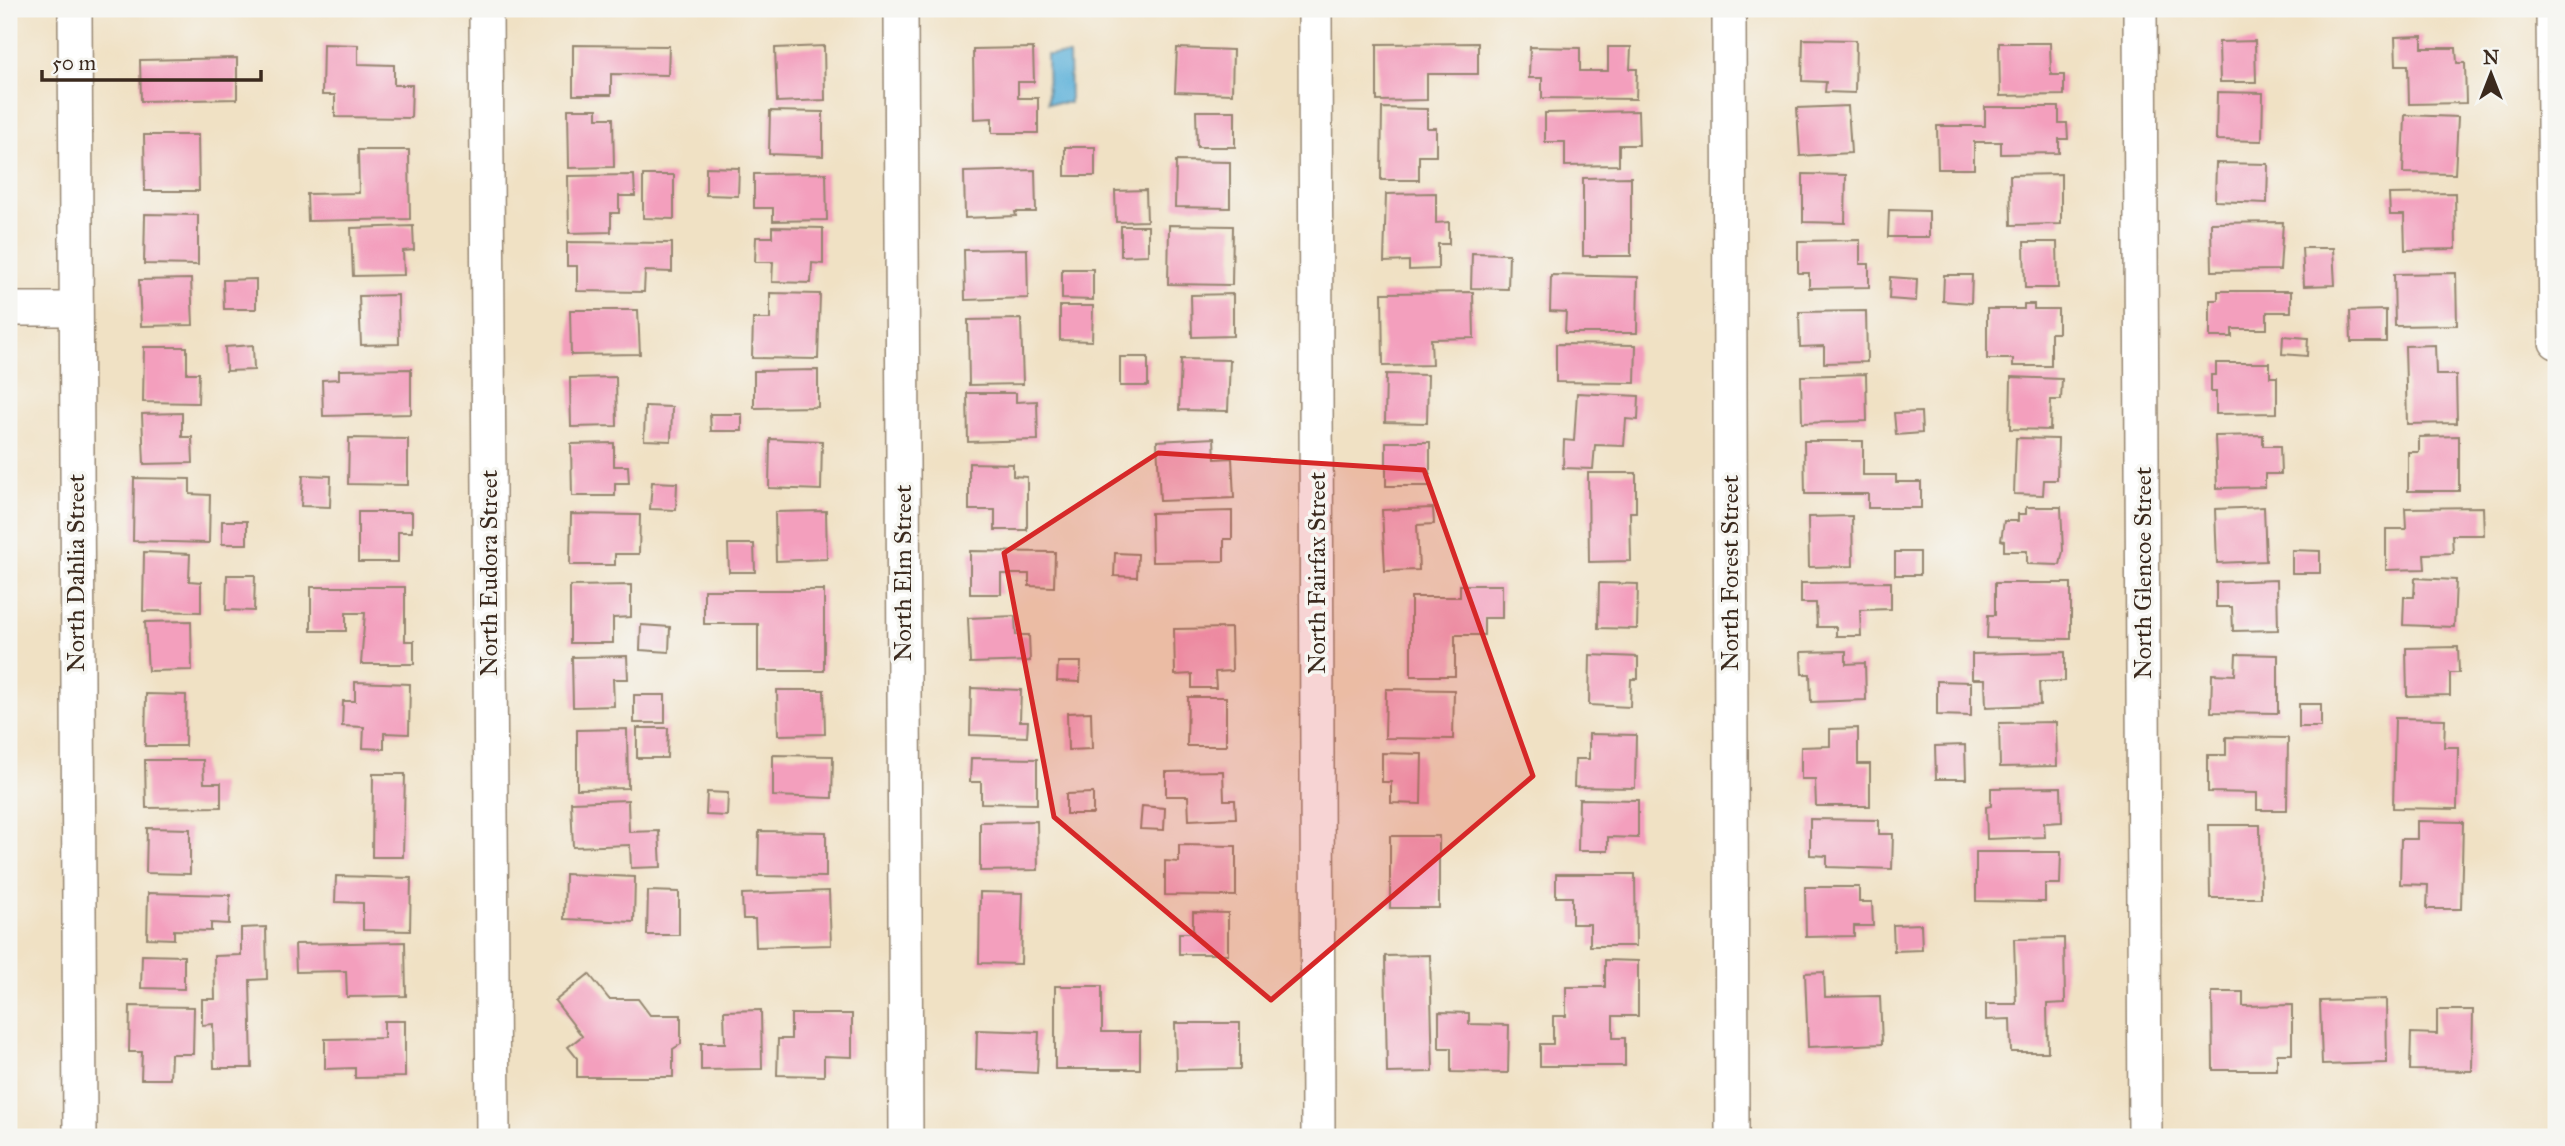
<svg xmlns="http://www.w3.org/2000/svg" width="2565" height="1146" font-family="'IM FELL Great Primer',serif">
<rect width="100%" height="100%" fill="#f6f6f2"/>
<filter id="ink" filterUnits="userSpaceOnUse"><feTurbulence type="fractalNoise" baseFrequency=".0143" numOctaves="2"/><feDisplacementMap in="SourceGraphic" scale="14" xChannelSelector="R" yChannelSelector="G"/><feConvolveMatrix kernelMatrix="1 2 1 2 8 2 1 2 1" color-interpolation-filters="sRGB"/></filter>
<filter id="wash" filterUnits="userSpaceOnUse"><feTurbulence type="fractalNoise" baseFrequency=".00686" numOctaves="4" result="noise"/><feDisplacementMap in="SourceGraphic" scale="28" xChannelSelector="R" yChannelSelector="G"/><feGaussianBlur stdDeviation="1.57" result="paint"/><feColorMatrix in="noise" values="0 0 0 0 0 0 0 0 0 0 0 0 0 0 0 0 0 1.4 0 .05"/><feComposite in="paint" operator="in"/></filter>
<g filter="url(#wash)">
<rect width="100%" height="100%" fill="#f0e1c4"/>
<!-- water -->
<path fill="#5db1d9" stroke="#4c6e7c" stroke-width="2" d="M1047,55h22l1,48h-22z"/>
<g id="blocks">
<!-- building -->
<path fill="#f39fbd" d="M2422,36v12h34l1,15h8l1,40 -57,1 -1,-39h-12l-1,-28z
M1803,39l53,1 -1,53 -30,-1 1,-10 -24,-1z
M2255,41l1,41h-36l-1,-40z
M1478,43v31h-51v26l-50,1v-57z
M1999,43h51l1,32h13v20l-64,1z
M323,44l35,1v19l36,1v20h18l-1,33 -76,-1v-22h-13z
M573,45l96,1 -1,29 -57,-1v21h-38z
M824,46l1,54 -48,2 -2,-54z
M1530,47l50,1v23h28v-24h23l-1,22h7l-1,30 -94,-1v-20h-13z
M1033,48l1,34h-16v16h20v35h-46v-15l-18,1 -1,-70z
M1177,48l56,2 -1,44 -57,-2z
M237,58v41l-96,2 -1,-41z
M2217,92l46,1 -1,48 -46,-1z
M1848,106l3,47 -51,3 -3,-48z
M1985,107h74v16h8l1,16h-9v14l-58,1v-12h-27v27h-36l-1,-43h48z
M1382,108l45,1v19h9v28h-17v24h-38z
M568,109h29v9h16l1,49 -45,1z
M770,111l53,1v44l-54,-2z
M1196,111h39v36h-38z
M1638,111l1,34h-20v20l-54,1v-24h-20v-29z
M2405,115l53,2 -3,57 -52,-1z
M144,135h54l1,56h-54z
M1065,147h30v29h-30z
M358,150h51l1,69 -102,2 -1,-27 52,-1z
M1176,161l54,1v46l-55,-1z
M2216,163l52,1 -1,39 -52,-2z
M706,167l33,1 -1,28 -32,-1z
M1035,170l1,42h-21l1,4 -51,2 -1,-46z
M826,173l1,47 -54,1v-13h-19v-34z
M1803,174l43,1 -1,48 -42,-1z
M2061,174v50l-50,1 -1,-50z
M634,175l1,21h-16v17h-8v19l-42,1 -1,-57z
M643,175h31v44l-31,-1z
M1631,177v79h-48v-78z
M1146,190l1,31 -31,1 -1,-31z
M1436,193v30l13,-1v22h-11v25l-29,1v-9l-25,1 2,-68z
M2455,193l1,56 -51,1 -1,-35h-14l-1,-21z
M1889,210l40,1v26h-41z
M145,214l53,1v50l-54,-1z
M2283,222l-3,48 -68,1 -1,-48z
M1169,225l64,1 -1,59 -64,-1z
M413,226l1,24 -11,1 1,24 -51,1 -2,-48z
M1121,226h27v29l-27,1z
M772,227l51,1v36l-11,-1 -1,20 -39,-1 1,-20h-18l1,-25h16z
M1860,240v24h9v23l-60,1v-15h-11v-32z
M567,242l105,1v29l-27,-1 -1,21 -67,-1v-25h-10z
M2024,242h33l1,46h-33z
M2302,248h31l2,37 -31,1z
M1027,249l1,49 -63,2 -1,-50z
M1472,253l37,1 -1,35 -37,-1z
M1062,269h31v31l-31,-1z
M2456,273l1,52 -62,1 -1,-52z
M1551,275l87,2 -1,56h-72l1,-21 -16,-1z
M1944,275h28l-1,28 -28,-2z
M1890,277l27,2 -1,22 -27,-2z
M191,279l2,46 -52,1 -2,-46z
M256,279v30h-32l-1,-29z
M2218,291h73v21h-24v17h-35v8h-22v-37h8z
M1473,292l1,46 -43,1 1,26 -49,1 -1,-73z
M770,293l50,1 -2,65 -66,-1 1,-39h17z
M1233,294v42l-41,1 -1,-42z
M398,295l1,49 -38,1 -2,-49z
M2024,304h10v5h24v24h-7v33h-38v-7h-26v-50h37z
M1060,306h33l-1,35 -32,-1z
M570,310h68l2,44 -69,1z
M2386,310v32h-35l-1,-31z
M1866,311l1,51 -43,1v-17l-24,1 -1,-35z
M1021,319l2,65 -54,1 -1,-65z
M2283,336l25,2 -1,18 -25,-2z
M1556,344l80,1 -1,38 -79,-1z
M253,345l1,25 -28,1 -1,-24z
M2435,345l1,30h20l1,48 -50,1 -2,-78z
M144,347h43v26h12l-1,30 -55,-1z
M1120,357h28v29h-28z
M1181,359l49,1 -2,51 -49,-1z
M2216,363h54v14h7v36l-61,1v-22h-5v-17h5z
M411,369v45l-88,2 -1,-36 17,-1v-9z
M818,370v37l-64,1v-37z
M1386,374l42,1 -1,48 -42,-1z
M1866,374l1,47 -65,2 -1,-47z
M616,377l1,49 -46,1 -1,-49z
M2011,377l51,2 -1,21h-10l-1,30 -40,-1z
M967,393h49v9l21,-1 1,39 -70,2z
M1577,393l62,3 -1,24 -12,-1 -2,27 -29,-1 -2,24 -30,-1 1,-28 10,1z
M645,406l27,1 -1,34 -27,-1z
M1921,412l1,21 -26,2 -2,-22z
M182,413v24h10l1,26 -49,1 -2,-50z
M710,414h32v17h-31z
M2263,435v11h17l1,28h-16v13l-48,1 -2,-52z
M2459,436v55h-51v-39h11v-15z
M349,438l59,1v46l-60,-1z
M1214,438l1,21 17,-1 2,40 -74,3 -3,-60z
M2016,438l42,1 -1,41h-13l-1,15 -29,-1z
M770,439l52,2 -1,49 -52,-2z
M1804,441h59v34h33v7h25v26h-53v-14h-63z
M1386,442h44v44h-44z
M614,443v23h14l1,17h-14v13h-43l-1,-52z
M969,463l44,1v12l14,1v53h-32v-20h-26z
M1588,473h48v39h-6l1,49 -42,1z
M303,475l28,1 -1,31 -29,-1z
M134,478l56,1v15l20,1 -1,48 -76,-2z
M652,482l25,1 -1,27 -26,-1z
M2026,507h35l2,44 -3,14 -33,-1v-13h-23v-10l-3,-1 3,-19h14v-7h8z
M2264,507l2,54 -49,2 -2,-54z
M2483,507l1,28h-32l1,18 -29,1 1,15 -39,1v-41h20l-1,-21z
M1433,508l1,16 -17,1 2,45 -34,1 -3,-61z
M826,511l1,48 -51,2 -1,-49z
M1232,511v28h-8v22l-72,1 -1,-49z
M358,512h54v20h-14v30h-40z
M571,514l69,1 -1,39h-24v11h-45z
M1852,516l1,50 -44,1 -1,-50z
M222,521h25v23h-25z
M728,544h26l1,28h-26z
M2292,550l28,1v22h-28z
M970,551l85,1 -1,35 -25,-1v-12h-28v20h-31z
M144,552l46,2 -1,27 12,1v30l-58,-1z
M1895,552h25v23h-25z
M1115,553l23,1 -1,23 -23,-1z
M227,575h28l-1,36 -28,-1z
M2415,578l41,2 -2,47 -51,-2 1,-28h10z
M2277,580l1,50 -45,1 -1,-24h-16v-25z
M1891,582v27l-31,1 1,26h-25v-9h-19l-1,-24h-15v-20z
M1599,583l39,1 -1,45 -39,-1z
M1995,583h76v56l-84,-1 1,-23h7z
M631,585v32l-18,1v25h-43v-57z
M1460,585h42v33h-18v17h-29v41h-44v-79h49z
M311,587h94v54h9v23h-53l4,-51h-19v18h-35z
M704,590h120v81h-66v-47h-54z
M1015,616l1,19h13l1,26 -60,2 -2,-45z
M191,621l1,49 -44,1 -3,-49z
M641,625l29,2 -1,25 -29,-2z
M1231,628l1,43 -17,1 1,16h-24v-14l-17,1 -1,-46z
M2458,647l1,26h-9v22l-43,1 -1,-48z
M1846,651v13l19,-1 1,37 -55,2 -1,-28h-8l-1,-22z
M2065,652v29l-26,1 1,23 -54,2 -1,-28h-13v-25z
M2236,654l42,1v58l-67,-1 1,-38 23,1z
M1590,655l48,2v22h-7l-1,28 -41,-2z
M627,656l1,23h-15l1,27 -41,1 -1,-50z
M1058,662h23l-1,20 -23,-1z
M1937,681l34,1v34l-34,-1z
M355,682l55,2 -1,50 -25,-1v16l-21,-1 1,-21 -22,-1 1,-25h12z
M971,688l50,2 -1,31h8l-1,16 -57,-2z
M1386,689l68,1 -1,49 -68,-1z
M777,690h47l1,44 -47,1z
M146,694l40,1 -1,51h-40z
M634,695h31v28h-31z
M1188,697h38v49h-39z
M2299,704h22v23h-22z
M1091,712l1,37 -24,1 -1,-37z
M2395,718l50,1 -1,28h14l-1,62 -64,-1z
M2056,722l1,44 -57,1 -1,-44z
M637,728h31l-1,30h-30z
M1858,728v36h12v42h-54l-1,-27h-14v-32l29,-1v-17z
M627,729l1,59 -51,1v-59z
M1589,734l47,1 -1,53 -61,-1 1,-28h14z
M2226,737l62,1 -1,72h-30v-17l-49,-1v-37h18z
M1965,745l1,34h-30l-1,-33z
M1382,753l40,1 -1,50 -30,-1v-21h-9z
M773,755l60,1 -1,42 -59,-2z
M971,758l66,1v45l-56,-1v-21h-11z
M145,760h58l1,23h17v24l-75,1z
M1223,771l1,29h11l1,18 -47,2 -1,-24h-22v-24z
M373,774h32l-2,83h-31z
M2061,787l1,35 -18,1 1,14 -58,2 -1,-32 5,-1v-18z
M707,792l21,1 -1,23 -21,-1z
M1093,793v21h-27v-20z
M1579,799l59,1v38l-30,-1v14h-30z
M628,800l1,32 30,-1 2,36 -30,1 -1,-23 -57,2 -2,-45z
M1142,806l23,2 -1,22 -24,-1z
M1810,819l69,1v14h14l-1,35 -65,-2v-11l-17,-1z
M1037,821l1,49 -58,1v-49z
M2417,821l46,1 -2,87h-34l1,-24 -28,-1 1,-45h16z
M2209,825h51l1,73h-51z
M147,828l43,1v45l-44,-1z
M759,831l67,1v45l-68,-1z
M1390,836h49v72h-49z
M1179,845l57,1v50l-71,-1v-34l14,1z
M1976,852h85l-1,32h-15v18l-69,-1z
M565,874l70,3 -1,45 -70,-3z
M1556,874h79l1,72h-46v-22h-18v-27h-16z
M336,876l75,2 -1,53 -47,-1v-27l-28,-1z
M1805,887h54v15h13l1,24h-19v10l-48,1z
M648,891l31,1v43h-32z
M829,891l2,54 -75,2 -1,-28h-12l-1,-25z
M980,892l43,1 -2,71 -42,-1z
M148,893l82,2 -1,29 -18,-1v8l-37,-1v9l-27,-1z
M1193,912l35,1v41h-49v-21h14z
M1921,924l1,26 -28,1 -1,-26z
M266,927l1,52 -17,1 2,88h-38l-1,-44 -11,1v-26h13l-1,-43 27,-1v-27z
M2064,938l1,65 -18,1 1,48h-37l-1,-33 -24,1v-16h30l-2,-65z
M405,942l1,54 -59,1 -1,-26 -50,1 -1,-28z
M142,955l42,1v33l-43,-1z
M1430,955l3,117 -46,1 -2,-117z
M1605,960l33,1v55h-25v22h12v28h-85v-22h13v-28h13v-29h39z
M1824,972l1,25 55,-1 2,48 -74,3 -3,-74z
M589,974l20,25h29l12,16h31v29l-8,5v28h-96v-19l-9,-11 14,-11 -27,-35z
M1055,986h47v46h38v37h-85z
M2212,992h31v14l49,-1v49h-15v16h-64z
M2386,999l1,64 -65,2 -2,-64z
M130,1006l64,1 -1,47h-22l-1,25h-29l1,-27h-13z
M761,1010l1,59 -61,1v-27h24l-1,-32z
M2437,1010h36l-1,61 -62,-1 1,-37 26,1z
M1439,1012l30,1v11l40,1 -1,48 -57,-1v-24h-12z
M791,1014h61v43l-28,-1v20l-47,-1 1,-36h13z
M384,1021h21v56l-50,1v-10l-30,1v-30l59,-1z
M1175,1023h65v46l-64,1z
M977,1030l62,2 -2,41 -61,-3z"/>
</g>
</g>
<g filter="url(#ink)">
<use href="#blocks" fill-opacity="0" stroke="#968671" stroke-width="2"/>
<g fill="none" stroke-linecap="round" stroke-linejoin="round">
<defs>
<path id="minor" d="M75,9l5,1128
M486,9l7,1128
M901,9l5,1128
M1315,9l3,1128
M1729,9l3,1128
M2140,9l5,1128
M2553,9l3,333
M9,309h65"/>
</defs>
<!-- minor casing -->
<use href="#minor" stroke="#968671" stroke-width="36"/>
<!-- minor -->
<use href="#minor" stroke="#fff" stroke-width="33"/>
</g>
</g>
<!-- marked area -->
<path fill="#d62828" fill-opacity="0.2" stroke="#d62828" stroke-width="5" stroke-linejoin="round" d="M1158,453l266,17 109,306 -262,224 -217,-183 -50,-264z"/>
<g text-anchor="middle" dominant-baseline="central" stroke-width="7" stroke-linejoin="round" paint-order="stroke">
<!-- street labels -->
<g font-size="24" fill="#3b2a1e" stroke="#f6f6f2">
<text transform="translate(76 573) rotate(-90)">North Dahlia Street</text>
<text transform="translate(489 573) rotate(-90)">North Eudora Street</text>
<text transform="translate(903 573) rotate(-90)">North Elm Street</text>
<text transform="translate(1317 573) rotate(-90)">North Fairfax Street</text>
<text transform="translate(1730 573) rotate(-90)">North Forest Street</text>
<text transform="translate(2143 573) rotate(-90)">North Glencoe Street</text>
</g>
</g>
<!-- margin -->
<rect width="2565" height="1146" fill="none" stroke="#f6f6f2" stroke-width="35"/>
<!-- north arrow -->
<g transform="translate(2491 74)" stroke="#f6f6f2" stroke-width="5" paint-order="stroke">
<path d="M0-5L12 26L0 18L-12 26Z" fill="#3b2a1e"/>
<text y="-10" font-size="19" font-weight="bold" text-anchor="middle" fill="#3b2a1e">N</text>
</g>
<!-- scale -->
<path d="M42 70v10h219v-10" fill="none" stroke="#3b2a1e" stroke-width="3.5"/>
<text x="52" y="70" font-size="21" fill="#3b2a1e" stroke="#f6f6f2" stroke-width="5" paint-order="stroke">50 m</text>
</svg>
